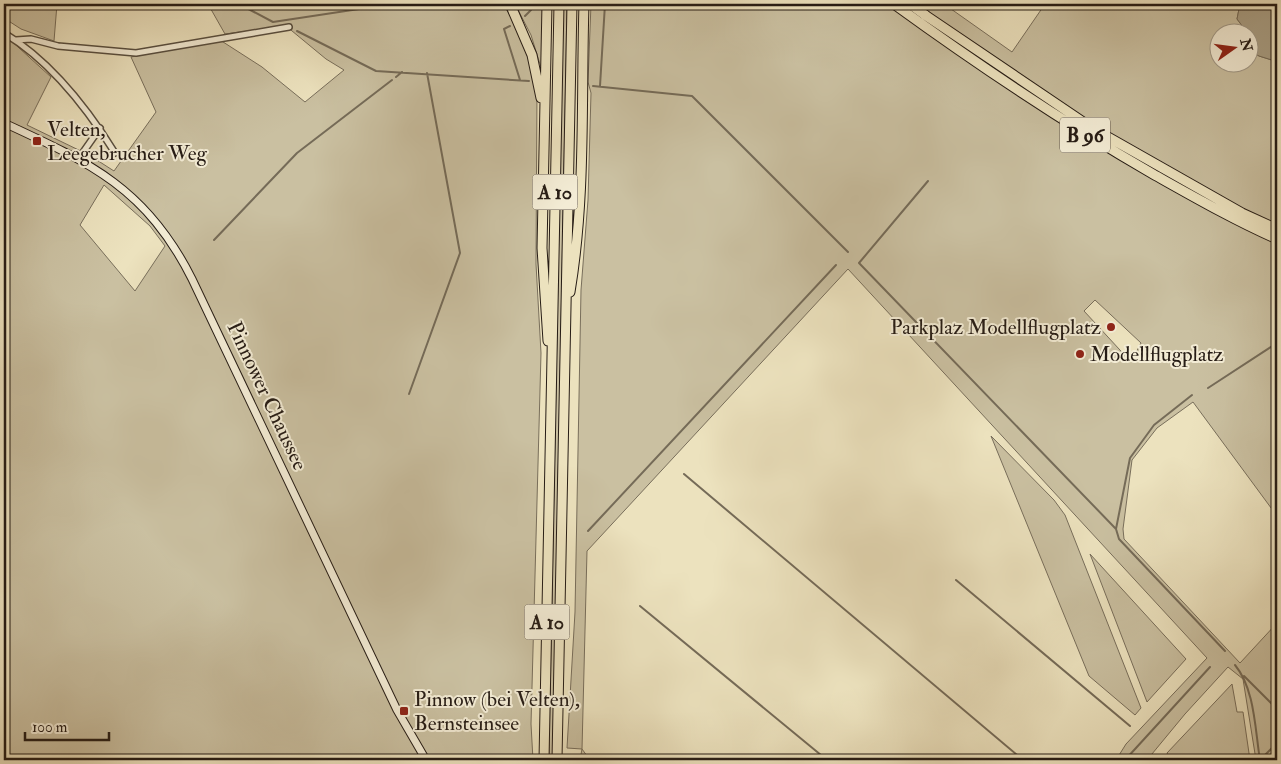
<svg xmlns="http://www.w3.org/2000/svg" width="1281" height="764" font-family="'IM FELL Double Pica',serif">
<rect width="100%" height="100%" fill="#ece2be"/>
<filter id="stains"><feTurbulence type="fractalNoise" baseFrequency=".004" numOctaves="4"/><feColorMatrix values="0 0 0 0 .2 0 0 0 0 .09 0 0 0 0 .02 0 0 0 .5 -.17"/></filter>
<radialGradient id="worn" r=".72"><stop offset=".6" stop-color="#630" stop-opacity="0"/><stop offset="1" stop-color="#630" stop-opacity=".3"/></radialGradient>
<!-- green -->
<path fill="#cac0a1" stroke="#786e5b" fill-rule="evenodd" d="M4,4h53l-3,37 -33,-12 -17,-11z
M208,4h295l12,19 11,26 11,40 -1,175 5,89 -10,371 2,36h-529v-715l3,-8 44,40 -24,48 62,30 25,16 42,-59 -25,-55 89,-17 42,27 43,35 39,-32 -18,-11 -40,-33 -61,8zM104,185l46,41 15,20 -30,45 -55,-66z
M515,4h29l-1,70 -12,-39z
M563,4h4l-14,756h-4z
M591,4h353l68,48 33,-48h195l-3,15 6,8v5h-25v30h30l1,-12 10,6 16,5 2,3v452l-84,-114 -36,26 -25,32 -9,69 1,10 116,124 37,-40v137h-21l-13,-81 -15,-12 -43,47 -38,46h-31l10,-16 81,-86 -359,-389 -261,282 -5,198 8,11h-10l2,-11 -15,-1 8,-136 6,-322 7,-90 3,-107 -3,-11zM1095,300l46,43 -10,19 -47,-51z
M991,436l63,64 11,15 76,193 -6,7 -46,-39z
M1090,554l96,105 -39,43z
M1232,684l5,28h6l7,48h-80l-3,-7z"/>
<!-- water -->
<path fill="#a99f85" stroke="#756b58" d="M1240,4h37v60l-2,-3 -16,-5 -10,-6 -1,-18h-5v-5l-6,-8z"/>
<g fill="none" stroke-linecap="round" stroke-linejoin="round">
<!-- stream -->
<path stroke="#756b58" stroke-width="2" d="M239,4l34,18 119,-18
M525,16l6,-6v-6
M510,26l-6,3 16,51
M297,31l79,40 153,10
M396,77l6,-5
M593,86l99,10 156,156
M600,86l5,-82
M928,181l-69,82 257,266
M214,240l83,-87 95,-73
M1208,388l69,-45
M409,394l51,-141 -33,-180
M1192,395l-38,30 -24,33 -14,71 3,10 106,112
M684,474l339,286
M588,531l248,-266
M956,580l174,146
M640,606l187,154
M1235,665c20,24 20,65 25,95
M1244,676l33,33
M1261,759l16,-16
M1125,760l85,-93"/>
<defs>
<path id="minor" d="M4,33c45,27 83,75 111,120
M16,40l15,-1 27,7 78,7 153,-26
M79,158l21,-30"/>
<path id="secondary" d="M4,123c87,40 143,66 188,156l205,431 29,50"/>
<path id="trunk" d="M894,4c84,61 169,118 259,170 41,23 81,46 124,65
M925,15l167,113 150,85 35,16"/>
<path id="motorway" d="M510,4l22,51 9,43
M547,4l-5,244 6,93
M910,4l15,11
M570,292c16,-96 11,-192 14,-288
M544,760l15,-756
M557,760l15,-756"/>
</defs>
<!-- minor casing -->
<use href="#minor" stroke="#584e3f" stroke-width="8"/>
<!-- secondary casing -->
<use href="#secondary" stroke="#261c15" stroke-width="9"/>
<!-- trunk casing -->
<use href="#trunk" stroke="#261c15" stroke-width="11"/>
<!-- motorway casing -->
<use href="#motorway" stroke="#261c15" stroke-width="11"/>
<!-- minor -->
<use href="#minor" stroke="#f3ecd5" stroke-width="5"/>
<!-- secondary -->
<use href="#secondary" stroke="#f3ecd5" stroke-width="7"/>
<!-- trunk -->
<use href="#trunk" stroke="#ece2be" stroke-width="9"/>
<!-- motorway -->
<use href="#motorway" stroke="#ece2be" stroke-width="9"/>
</g>
<!-- markers -->
<g fill="#8f2418" stroke="#f3ecd5" stroke-width="2">
<rect x="32" y="136" width="10" height="10" rx="2.5"/>
<circle cx="1111" cy="327" r="5"/>
<circle cx="1080" cy="354" r="5"/>
<rect x="399" y="706" width="10" height="10" rx="2.5"/>
</g>
<g text-anchor="middle" dominant-baseline="central" stroke-width="4" stroke-linejoin="round" paint-order="stroke">
<!-- shield labels -->
<g fill="#f3ecd5" stroke="#645a4f" stroke-width="1">
<rect x="1060" y="117.5" width="50" height="35" rx="4"/>
<rect x="532.5" y="174.5" width="45" height="35" rx="4"/>
<rect x="524.5" y="604.5" width="45" height="35" rx="4"/>
</g>
<g font-size="20" font-weight="bold" fill="#261c15">
<text x="1085" y="135">B 96</text>
<text x="555" y="192">A 10</text>
<text x="547" y="622">A 10</text>
</g>
<!-- poi labels -->
<g font-size="21" fill="#261c15" stroke="#f3ecd5" text-anchor="start">
<text x="47" y="129">Velten,<tspan x="47" dy="24">Leegebrucher Weg</tspan></text>
<text x="1101" y="327" text-anchor="end">Parkplaz Modellflugplatz</text>
<text x="1090" y="354">Modellflugplatz</text>
<text x="414" y="699">Pinnow (bei Velten),<tspan x="414" dy="24">Bernsteinsee</tspan></text>
</g>
<!-- street labels -->
<g font-size="21" fill="#261c15" stroke="#f3ecd5">
<text transform="translate(267 396) rotate(65)">Pinnower Chaussee</text>
</g>
</g>
<!-- margin -->
<rect width="1281" height="764" fill="none" stroke="#ece2be" stroke-width="20"/>
<rect x="5" y="5" width="1271" height="754" fill="none" stroke="#261c15" stroke-width="2.5"/>
<rect x="10" y="10" width="1261" height="744" fill="none" stroke="#261c15"/>
<!-- north arrow -->
<g transform="translate(1234 48) rotate(76)"><circle r="24" fill="#f3ecd5" stroke="#a19988"/>
<path d="M0-4L9 19L0 12L-9 19Z" fill="#8f2418"/>
<text y="-8" font-size="14" font-weight="bold" text-anchor="middle" fill="#261c15">N</text>
</g>
<!-- scale -->
<path d="M25 732v8h84v-8" fill="none" stroke="#261c15" stroke-width="2.5"/>
<text x="32" y="732" font-size="15" fill="#261c15" stroke="#f3ecd5" stroke-width="4" paint-order="stroke">100 m</text>
<rect width="100%" height="100%" filter="url(#stains)"/>
<rect width="100%" height="100%" fill="url(#worn)"/>
</svg>
